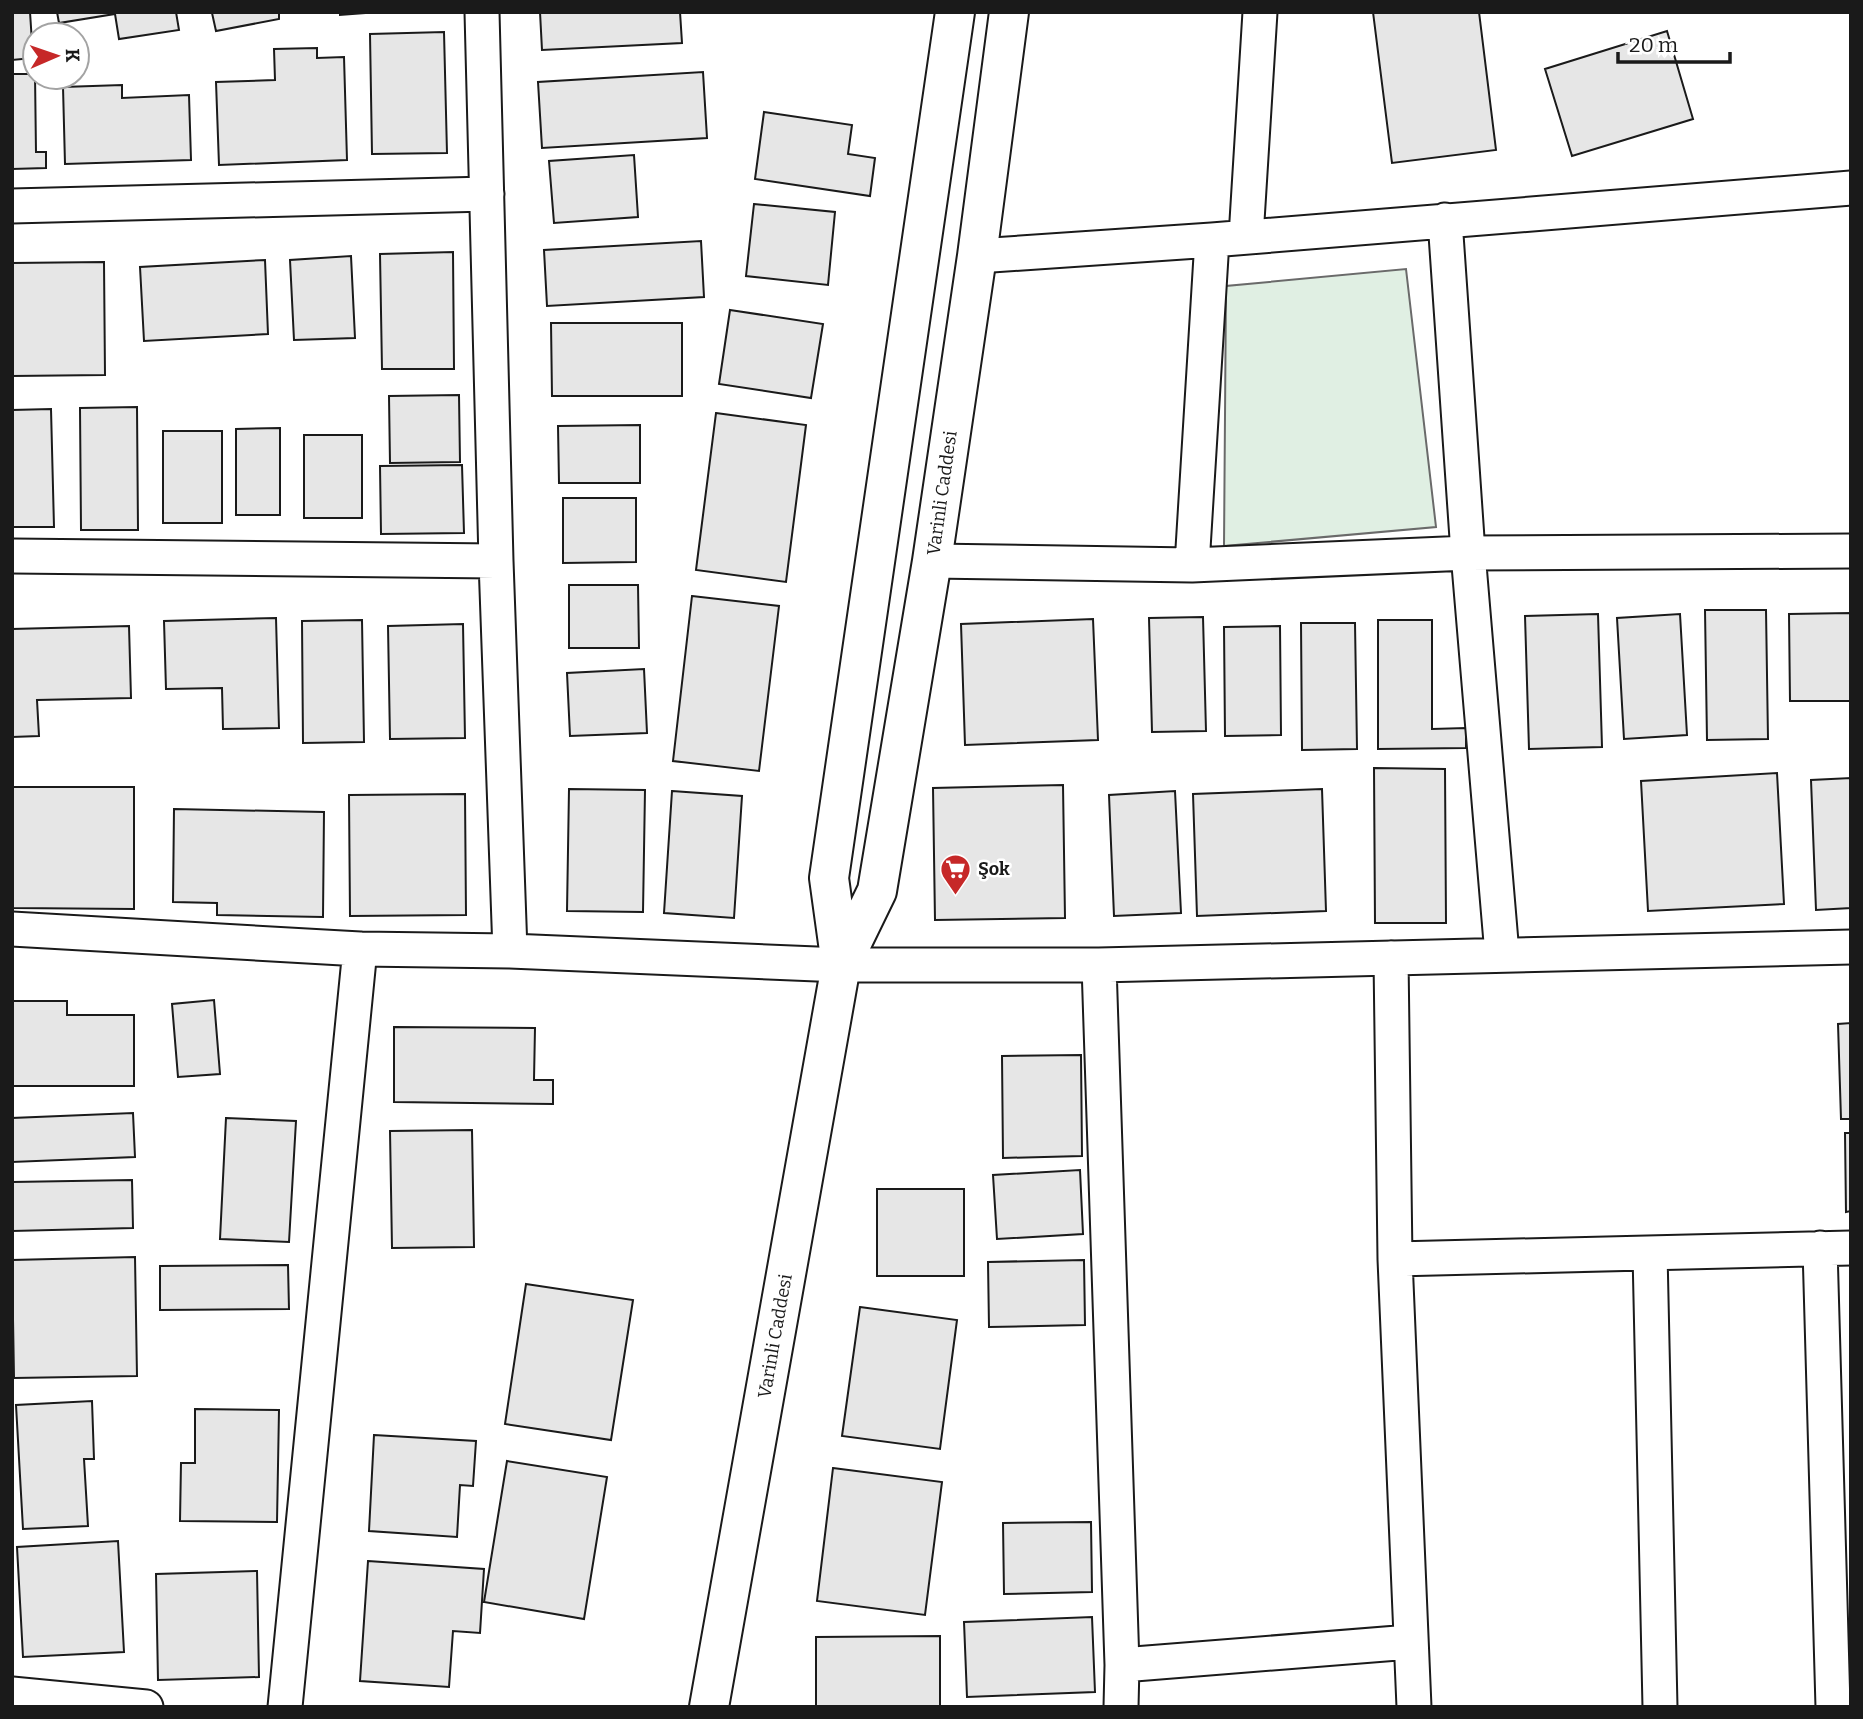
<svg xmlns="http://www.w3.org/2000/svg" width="1863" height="1719" font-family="Bitter,serif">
<rect width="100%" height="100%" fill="#fff"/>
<!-- green -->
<path fill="#e0efe3" stroke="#6a6a6a" stroke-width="2" d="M1406,269l30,258 -212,19 2,-260z"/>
<!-- building -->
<path fill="#e6e6e6" stroke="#1a1a1a" stroke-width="2" d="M12,12h18l3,46 -21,2z
M57,12h119l3,18 -60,9 -4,-25 -56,9z
M279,12v7l-63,12 -4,-18z
M340,12h39l-39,3z
M540,12h140l2,31 -140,7z
M1373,12h106l17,138 -104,13z
M1667,31l26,88 -121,37 -27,-87z
M444,32l3,121 -75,1 -2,-120z
M317,48v10l27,-1 3,103 -128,5 -3,-83 59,-2 -1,-31z
M703,72l4,66 -165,10 -4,-66z
M12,74h23l1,78h10v16l-34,1z
M122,85v13l67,-3 2,65 -126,4 -2,-77z
M764,112l88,13 -4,29 27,4 -5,38 -115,-17z
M634,155l4,62 -84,6 -5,-62z
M754,204l81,8 -7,73 -82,-9z
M701,241l3,56 -157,9 -3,-56z
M453,252l1,117h-72l-2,-115z
M351,256l4,82 -61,2 -4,-80z
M265,260l3,74 -124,7 -4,-74z
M104,262l1,113 -93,1v-113z
M730,310l93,14 -12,74 -92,-14z
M551,323h131v73h-130z
M459,395l1,67 -70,1 -1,-67z
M137,407l1,123h-57l-1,-122z
M51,409l3,118h-42v-117z
M716,413l90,12 -20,157 -90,-12z
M640,425v58h-81l-1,-57z
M280,428v87h-44v-86z
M163,431h59v92h-59z
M304,435h58v83h-58z
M462,465l2,68 -83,1 -1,-68z
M563,498h73v64l-73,1z
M569,585h69l1,63h-70z
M692,596l87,10 -20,165 -86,-10z
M1705,610h61l2,129 -61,1z
M1851,613v88h-61l-1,-87z
M1598,614l4,133 -73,2 -4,-133z
M1680,614l7,121 -63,4 -7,-121z
M1203,617l3,114 -54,1 -3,-114z
M276,618l3,110 -56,1 -1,-41 -56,1 -2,-68z
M1093,619l5,121 -133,5 -4,-121z
M362,620l2,122 -61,1 -1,-122z
M1378,620h54v109l34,-1v20l-88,1z
M1301,623h54l2,126 -55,1z
M463,624l2,114 -75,1 -2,-113z
M129,626l2,72 -94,2 2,36 -27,1v-108z
M1280,626l1,109 -56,1 -1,-109z
M644,669l3,64 -77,3 -3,-63z
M1374,768l71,1 1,154h-71z
M1777,773l7,131 -136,7 -7,-130z
M1851,778v130l-35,2 -5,-130z
M1063,785l2,133 -130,2 -2,-132z
M12,787h122v122l-122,-1z
M569,789l76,1 -2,122 -76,-1z
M1322,789l4,122 -129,5 -4,-122z
M672,791l70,5 -8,122 -70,-5z
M1175,791l6,122 -67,3 -5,-121z
M465,794l1,121 -116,1 -1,-121z
M174,809l150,3 -1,105 -106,-2v-12l-44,-1z
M214,1000l6,74 -42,3 -6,-73z
M12,1001h55v14h67v71h-122z
M1851,1023v96h-10l-3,-95z
M394,1027l141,1 -1,52h19v24l-159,-2z
M1081,1055l1,101 -79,2 -1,-102z
M133,1113l2,44 -123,5v-44z
M226,1118l70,3 -7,121 -69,-3z
M472,1130l2,117 -82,1 -2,-117z
M1845,1133h6v78l-5,1z
M1080,1170l3,64 -86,5 -4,-64z
M132,1180l1,48 -121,3v-49z
M877,1189h87v87h-87z
M135,1257l2,119 -123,2 -2,-118z
M1084,1260l1,65 -96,2 -1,-65z
M288,1265l1,44 -129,1v-44z
M526,1284l107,16 -22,140 -106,-16z
M860,1307l97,13 -17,129 -98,-13z
M92,1401l2,58h-10l4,67 -65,3 -7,-124z
M195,1409l84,1 -2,112 -97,-1 1,-58h14z
M374,1435l102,6 -3,45 -13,-1 -3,52 -88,-6z
M507,1461l100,16 -23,142 -100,-17z
M833,1468l109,14 -17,133 -108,-14z
M1091,1522l1,70 -88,2 -1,-71z
M118,1541l6,111 -101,5 -6,-110z
M368,1561l116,8 -4,64 -27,-2 -4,56 -89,-6z
M257,1571l2,106 -101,3 -2,-106z
M1092,1617l3,75 -128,5 -3,-75z
M940,1636v71h-124v-70z"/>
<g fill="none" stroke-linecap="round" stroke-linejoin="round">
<defs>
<path id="street" d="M482,12l14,549 14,390
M12,206l475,-12
M1445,220l23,333 34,401
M1246,237l14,-225
M977,256l235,-16 639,-52
M12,556l484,5
M932,561l260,4 276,-12 383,-2
M1192,565l20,-325
M12,929l348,20 150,2 331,14h258l752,-18
M1391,958l4,301 19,448
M1099,965l23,700 -1,42
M1820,1248l13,459
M1650,1253l10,454
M1395,1259l456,-11
M1122,1665l288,-23
M12,1694l134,13
M285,1707l75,-758"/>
<path id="secondary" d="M841,965l-12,-87 126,-866
M709,1707l132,-742 36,-74 55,-330 45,-305 32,-244"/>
</defs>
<!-- street casing -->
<use href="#street" stroke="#1a1a1a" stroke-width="37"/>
<!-- secondary casing -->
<use href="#secondary" stroke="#1a1a1a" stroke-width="42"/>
<!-- street -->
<use href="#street" stroke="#fff" stroke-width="33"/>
<!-- secondary -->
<use href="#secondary" stroke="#fff" stroke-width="38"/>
</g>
<!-- icons -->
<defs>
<symbol id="supermarket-pin" viewBox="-11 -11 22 30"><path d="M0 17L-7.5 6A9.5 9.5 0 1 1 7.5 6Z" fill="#c62828" stroke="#fff"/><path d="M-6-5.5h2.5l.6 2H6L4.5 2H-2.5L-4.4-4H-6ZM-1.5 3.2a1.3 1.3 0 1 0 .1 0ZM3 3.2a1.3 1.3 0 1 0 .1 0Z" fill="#fff"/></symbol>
</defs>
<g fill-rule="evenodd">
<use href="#supermarket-pin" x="938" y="852" width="35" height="47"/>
</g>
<g text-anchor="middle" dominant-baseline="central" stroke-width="5" stroke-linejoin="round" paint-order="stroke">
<!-- street labels -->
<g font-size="18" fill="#1a1a1a" stroke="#fff">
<text transform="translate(942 493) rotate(-82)">Varinli Caddesi</text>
<text transform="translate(775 1336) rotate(-80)">Varinli Caddesi</text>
</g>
<!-- poi labels -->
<g font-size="18" font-weight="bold" fill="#1a1a1a" stroke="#fff" text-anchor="start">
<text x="978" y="869">Şok</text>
</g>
</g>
<!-- border -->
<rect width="1863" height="1719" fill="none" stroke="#1a1a1a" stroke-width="28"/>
<!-- north arrow -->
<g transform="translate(56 56) rotate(88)"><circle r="33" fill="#ffffff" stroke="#a3a3a3" stroke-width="2"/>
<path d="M0-5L12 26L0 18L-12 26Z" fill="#c62828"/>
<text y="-10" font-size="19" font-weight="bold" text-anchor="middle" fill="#1a1a1a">K</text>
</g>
<!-- scale -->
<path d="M1618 52v10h112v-10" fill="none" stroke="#1a1a1a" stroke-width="3.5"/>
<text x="1629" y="52" font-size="21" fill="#1a1a1a" stroke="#ffffff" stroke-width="5" paint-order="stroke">20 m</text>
</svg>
